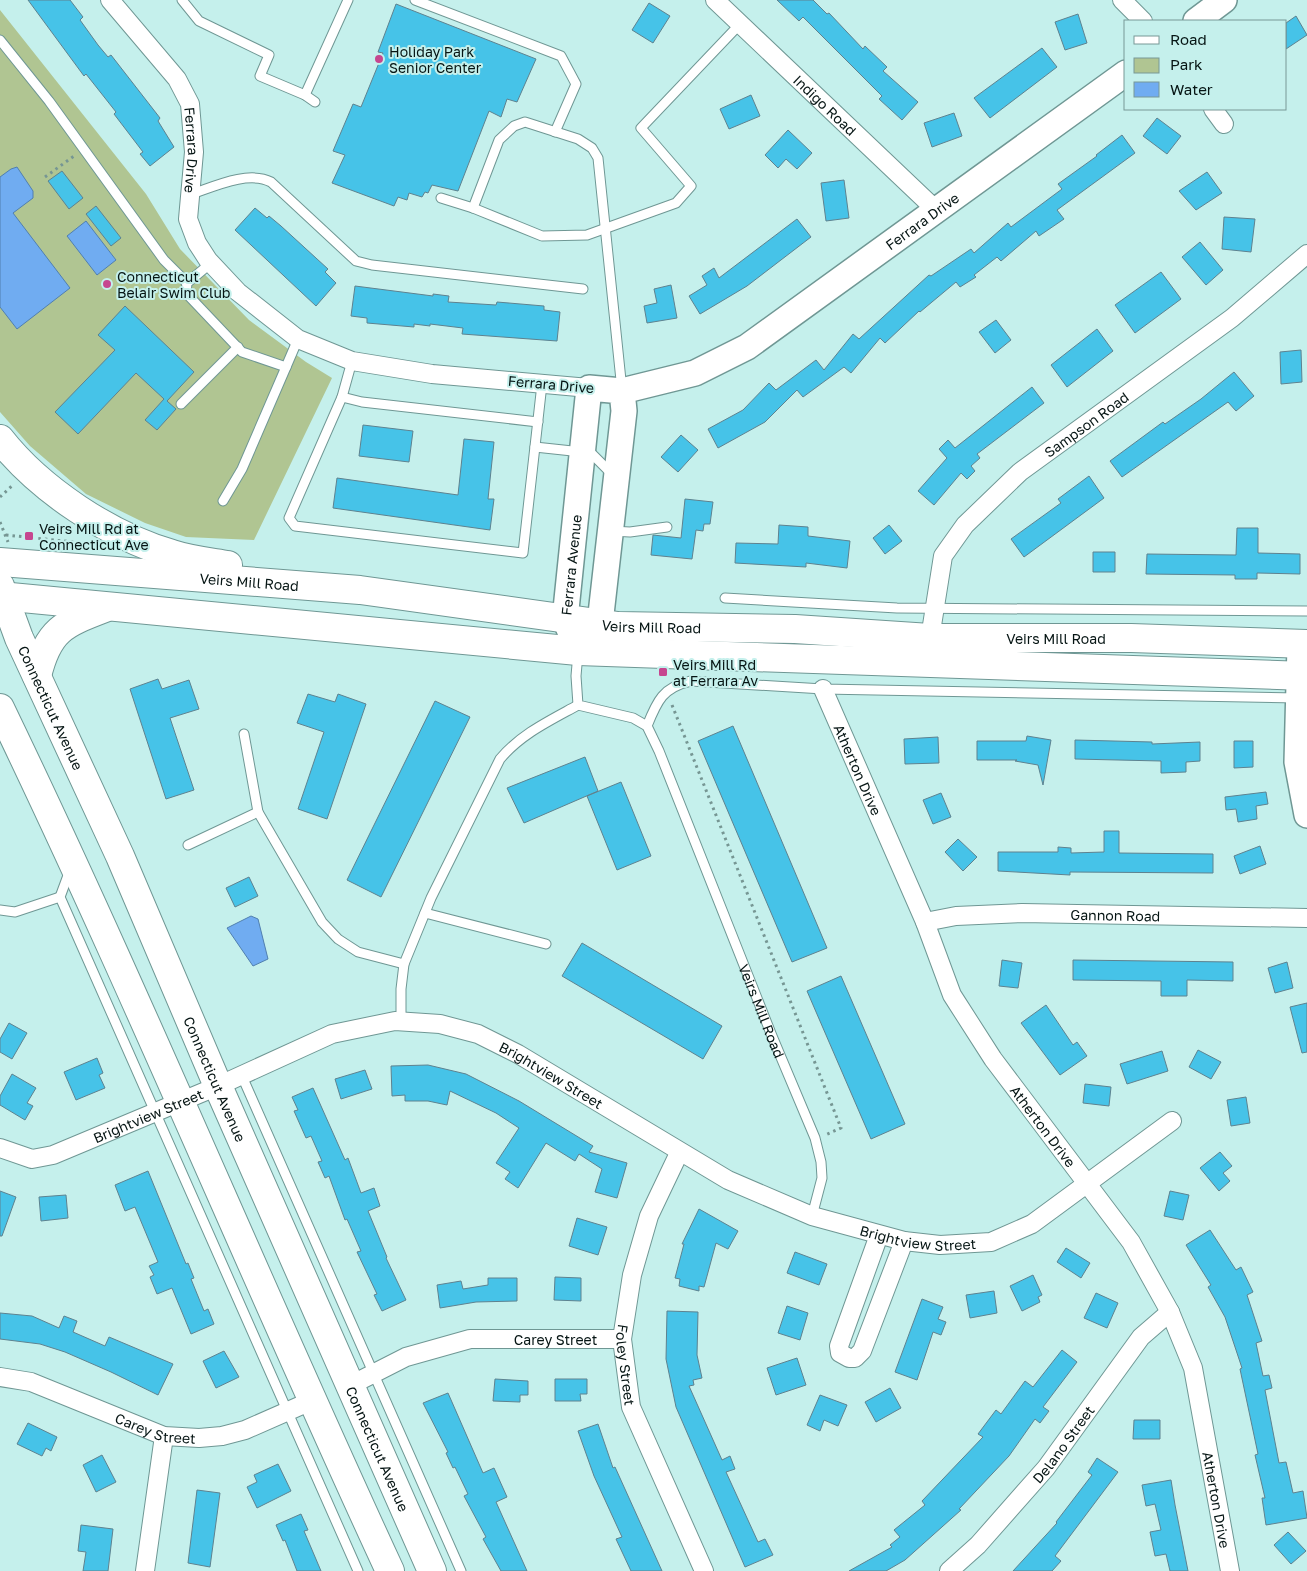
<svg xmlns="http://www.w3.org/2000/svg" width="1307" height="1571" font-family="'Golos Text',sans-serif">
<rect width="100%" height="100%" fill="#c5f0ec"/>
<!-- green -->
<path fill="#b0c592" d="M0,10l146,184 34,55 69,71 57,42 26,16 -78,162 -68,-3 -41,-14 -59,-29 -56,-48 -30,-34z"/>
<!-- water -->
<path fill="#70acf1" stroke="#507faf" d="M17,167l16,24v7l-20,15 57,75 -53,41 -17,-22v-130l11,-8z
M86,221l30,39 -19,15 -30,-39z
M251,916l7,3 10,40 -15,7 -26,-38z"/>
<!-- building -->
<path fill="#46c3e8" stroke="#5e828f" d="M28,0h42l13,17 -3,3 18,25 10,12 3,-2 49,63 -2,3 16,26 -24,19 -10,-12 3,-2 -29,-38 2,-2 -30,-38 -2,2z
M777,0h36l14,14 2,-1 34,36 2,-3 22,21 -4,4 35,31 -16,18 -23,-21 3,-3 -79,-79 -4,4z
M649,3l21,13 -17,27 -21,-13z
M396,4l140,55 -19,43 -10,-3 -6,18 -12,-6 -31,80 -26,-6 -4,8 -3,-1 -3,5 -13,-4 -2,7 -9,-3 -4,9 -62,-23 13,-28 -12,-4 20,-47 8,3 22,-54 -5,-1z
M1078,14l9,29 -22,7 -10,-28z
M1296,16l11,19 -21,14v-26z
M1042,48l15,19 -67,51 -16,-20z
M751,95l9,21 -31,13 -9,-20z
M954,113l8,23 -30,11 -8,-24z
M1157,118l24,18 -14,18 -24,-18z
M788,130l24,23 -15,16 -11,-10 -8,9 -13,-13z
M1122,135l13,18 -78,57 7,9 -25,17 -3,-5 -35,30 -4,-4 -23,18 2,2 -16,10 -4,-5 -36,30 -1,-1 -34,32 -5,-5 -29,35 -7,-6 -41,30 -6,-7 -32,32 -47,26 -10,-19 35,-19 26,-27 7,7 40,-30 8,10 29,-36 6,5 70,-64 2,1 40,-27 3,4 34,-30 3,4 51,-38 -4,-5 39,-28 -1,-1z
M62,171l21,27 -14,11 -21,-28z
M1207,172l15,21 -26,17 -17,-19z
M844,180l5,38 -23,3 -5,-38z
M96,206l25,32 -10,8 -25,-32z
M255,208l12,10 2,-2 12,10 47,43 -3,3 11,11 -20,23 -81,-76z
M1224,217l31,2 -4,33 -29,-3z
M797,219l14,18 -64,49 -47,28 -11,-18 18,-11 -5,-9 12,-8 5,10z
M1200,242l23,28 -17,15 -24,-28z
M1161,272l20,27 -46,34 -20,-28z
M671,285l6,33 -30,5 -3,-17 13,-3 -3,-14z
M355,286l78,10v-2l16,2 -1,6 48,3 1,-3 47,4v4l16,2 -3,29 -95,-7 1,-6 -33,-4v2l-16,-2v3l-47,-4v-5l-16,-2z
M125,306l69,66 -27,29 9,8 -19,21 -12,-10 19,-21 -28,-26 -58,61 -23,-22 60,-62 -17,-15z
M996,320l15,20 -16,13 -16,-21z
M1097,329l16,22 -46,36 -16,-22z
M1301,350l1,32 -21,2 -1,-32z
M1234,372l20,24 -18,15 -8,-9 -106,75 -12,-16 53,-39 2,2 36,-25z
M1032,387l12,16 -67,51 3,4 -9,8 4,5 -8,8 -6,-6 -27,32 -16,-14 29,-33 -8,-9 9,-9 7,8z
M363,425l50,6 -4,31 -50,-6z
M681,435l17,15 -20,22 -17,-15z
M464,439l30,3 -6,57h6l-4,31 -157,-22 4,-30 121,17z
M1089,476l15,22 -80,59 -13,-18 50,-36 -3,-4z
M685,499l28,3 -3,22h-6l-1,7 -7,-1 -4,29 -41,-4 2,-20 28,3z
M779,525l29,2v9l42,5 -3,27 -41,-5v4l-71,-4 1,-20 42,1z
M889,525l13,16 -17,13 -12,-16z
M1237,528h21v25l42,1v20l-43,-1v6h-22v-4l-89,-1 1,-20 89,1z
M1093,552h22v20h-22z
M158,679l4,10 27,-9 10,29 -29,9 24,72 -28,9 -36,-110z
M308,694l27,8 3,-8 28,10 -39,115 -29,-10 26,-77 -27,-9z
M435,701l35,16 -89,180 -34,-17z
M733,726l94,222 -35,14 -94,-221z
M1027,736l24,4 -8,45 -5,-20 -23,-4 2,-1h-40v-19h49z
M938,737l1,26 -34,1 -1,-25z
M1075,740l77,2v2l48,-2v19l-14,1v10l-25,1v-12l-86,-2z
M1234,741h19v26l-19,1z
M585,757l13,34 -74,32 -17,-35z
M621,782l30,74 -34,14 -30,-74z
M1266,792l2,12 -12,2 1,13 -19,3 -2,-13 -10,1 -1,-13z
M941,793l10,24 -18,7 -10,-24z
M1104,831h15v22l94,1v19l-143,-1v3l-72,-4v-19h60v-5l13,1v5l33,-1z
M958,839l19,18 -14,14 -18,-19z
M1260,846l6,18 -26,10 -6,-18z
M249,877l9,19 -23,11 -9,-19z
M582,943l140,83 -19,33 -141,-83z
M1002,960l20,3 -4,25 -19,-2z
M1073,960l160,2v19l-46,-1v16h-26v-15l-88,-1z
M1287,962l6,26 -18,5 -7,-25z
M841,976l64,148 -34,15 -64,-148z
M1307,1003v49l-5,1 -12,-46z
M1046,1005l27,40 4,-3 10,14 -27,19 -39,-52z
M9,1023l18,10 -15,26 -12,-7v-13z
M1198,1050l23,12 -10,17 -22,-12z
M1162,1051l6,20 -41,13 -7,-20z
M97,1058l6,15 -4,2 6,13 -29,12 -12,-28z
M428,1065l38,9 53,27 74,45 -4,6 38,11 -10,35 -22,-6 7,-23 -23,-15 -4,7 -29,-18 -28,45 -13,-9 5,-7 -14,-9 23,-35 -23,-15 -46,-22 -3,14 -19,-4h-23v-6l-13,1 -1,-30z
M365,1070l7,19 -31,10 -6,-20z
M12,1074l24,14 -9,15 6,3 -8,14 -25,-15v-9z
M1085,1084l26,3 -2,19 -26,-3z
M313,1088l32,72 3,-2 13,35 13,-5 6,18 -12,5 19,46 -1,1 20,42 -24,11 -8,-16 3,-1 -20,-42 4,-1 -14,-32 -2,1 -16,-44 -4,2 -7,-16 4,-1 -11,-25 -5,2 -12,-27 4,-1 -6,-13z
M1246,1097l4,26 -19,3 -4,-26z
M1220,1152l12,14 -9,7 7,8 -11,10 -19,-23z
M148,1171l38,93 2,-1 6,15 -3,1 13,32 4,-2 6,15 -23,10 -19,-46 -15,6 -7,-17 4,-2 -5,-9 9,-4 -23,-55 -10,4 -10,-26z
M0,1191l16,6 -14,39h-2z
M1170,1191l19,4 -6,25 -19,-4z
M66,1195l2,23 -27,3 -2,-24z
M699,1209l39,22 -10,18 -12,-6 -12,44 -5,-1v5l-20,-5 1,-7 -5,-1 9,-34h-2z
M577,1218l30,9 -9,28 -29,-9z
M1210,1230l26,40 5,-3 12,25 -6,3 15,46 -6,2 7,33 6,-1 3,13 -7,2 14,73 7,-1 7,31 10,-2 4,27 -41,7 -4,-27h3l-10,-43 3,-1 -18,-85 2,-1 -17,-51 -17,-30 3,-2 -25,-40z
M1066,1248l24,15 -9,15 -24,-16z
M795,1252l32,12 -8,21 -32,-12z
M1033,1275l9,20 -4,2 2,5 -18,9 -12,-25z
M555,1277l26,1v23l-27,-1z
M488,1278h29v23l-41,1 -36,6 -3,-23 24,-4 2,8 25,-4z
M994,1291l3,22 -27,5 -4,-23z
M1096,1293l22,10 -11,25 -23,-10z
M922,1299l21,8 -5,12 8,3 -5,13 -8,-3 -16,48 -22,-8z
M787,1306l21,7 -8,27 -22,-7z
M667,1311l31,1 -1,43 5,23 -9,2 1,5 -5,1 33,74 8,-4 5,13 -9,3 32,70 7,-3 8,16 -28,12 -69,-160 -10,-48z
M0,1313l32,3 27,12 5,-12 13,5 -4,11 32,14 4,-9 64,27 -15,31 -47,-23 -46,-20 -25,-8 -40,-5z
M1062,1350l15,12 -34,45 6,4 -9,12 -5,-4 -26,37 -50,53 2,1 -56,50 -19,11h-37l43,-24 -2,-2 10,-8 -6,-7 31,-25 -3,-4 61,-64 -5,-3 18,-24 5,4 24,-33 8,6z
M224,1351l15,26 -23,11 -13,-27z
M797,1358l9,27 -30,10 -9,-27z
M495,1379l33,2v14h-8v7l-27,-1z
M555,1379h32v15h-7l1,7h-26z
M890,1388l11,20 -25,14 -11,-20z
M448,1393l35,80 11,-5 13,29 -11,5 31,69h-26l-18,-32 3,-2 -22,-41 4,-2 -13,-27 -2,1 -7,-15 2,-1 -25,-49z
M820,1395l27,10 -9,21 -14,-6 -4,11 -13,-6z
M1134,1420h26v19h-27z
M28,1423l29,14 -6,14 -5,-3 -4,8 -25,-12z
M598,1424l15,44 2,-1 47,104h-31l-15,-32 6,-2 -28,-61 -16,-45z
M102,1455l14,27 -20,10 -13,-27z
M1097,1458l21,14 -63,84 6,5 -9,10h-39l44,-48 -1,-1 36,-47 -4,-3z
M278,1464l13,27 -34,17 -10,-21 10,-5 -3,-7z
M1171,1480l4,25 13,66h-18l-4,-17 -11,2 -5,-24 11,-2 -6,-26 -9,2 -4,-21z
M197,1490l23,3 -10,74 -22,-4z
M301,1514l7,16 -4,1 17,40h-24l-12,-31 -2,1 -7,-16z
M81,1525l32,4 -5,42h-25l3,-19 -8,-1z
M1288,1532l18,19 -15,13 -17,-19z"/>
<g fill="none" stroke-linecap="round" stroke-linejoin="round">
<defs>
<g id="lane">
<path d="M182,0l17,21 70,34 -9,21 45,19 10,7"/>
<path d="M415,0l146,56 15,28 -21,48"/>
<path d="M0,40l49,61 115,159 23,23"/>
<path d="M305,95l43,-95"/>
<path d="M189,195c24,-8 59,-25 82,-13l85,79 16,4 211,24"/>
<path d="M441,198l32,10 69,28 45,-1 89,-32 15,-17 -50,-58 99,-104"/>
<path d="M473,208l26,-68 15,-14 11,-4 53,17 14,9 6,10 24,232"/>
<path d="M211,263l-24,20 -1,10 56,59 44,15 12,-28"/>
<path d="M352,361l-10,36 -53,121 6,8 228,27 19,-169"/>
<path d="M342,397l20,5 176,20"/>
<path d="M181,404l57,-57"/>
<path d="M535,447l56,6 21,21"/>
<path d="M223,501l19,-32 44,-102"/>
<path d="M611,531l19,1 37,-5"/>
<path d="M725,598l172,10 410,3"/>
<path id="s1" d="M578,653l-2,23 2,29 55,13 14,8 12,25 113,285 43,102 6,24 1,16 -10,38"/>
<path d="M647,726c10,-25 16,-39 44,-45l132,8 475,9"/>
<path d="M244,734l14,78 64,110 16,17 20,13 46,12"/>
<path d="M188,845l70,-33"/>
<path d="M70,870l-10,27 298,674"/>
<path d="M0,910l15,2 45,-15"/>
<path d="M425,913l121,31"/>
<path d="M401,1022v-33l3,-25 27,-66 69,-139c21,-25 49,-38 78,-54"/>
<path d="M241,1074l220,497"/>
</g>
<g id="street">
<path id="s2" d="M110,0l67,79 13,25 4,48 -6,67 9,24 11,17 30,32 60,47 54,22 80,13 157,14"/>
<path id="s3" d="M715,0l221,210"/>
<path d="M1122,0l21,21"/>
<path d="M1213,109l11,15"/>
<path id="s4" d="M930,638l13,-82 22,-31 55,-53 212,-154 75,-64"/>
<path id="s5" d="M823,689l102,233 27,73 41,64 138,183 39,70 23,56 37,203"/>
<path id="s6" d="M925,922l31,-6 66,-3 285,5"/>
<path id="s7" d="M0,1148l32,11 21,-4 165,-69 114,-52 63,-13 45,3 38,10 40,20 210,126 84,36 92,25 36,4 51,-3 41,-18 140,-103"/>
<path id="s8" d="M679,1153l-30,63 -17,59 -10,64 9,68 73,164"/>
<path d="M879,1235l-40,111 1,7 9,5h6l7,-7 42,-110"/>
<path id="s9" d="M0,1377l31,5 133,54 35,2 23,-2 23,-6 66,-29"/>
<path id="s10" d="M349,1386l57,-29 64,-18h152"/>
<path d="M145,1571l19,-135"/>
<path id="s11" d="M949,1571l29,-26 68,-77 95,-131 29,-25"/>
</g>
<g id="secondary">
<path d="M1196,21l28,-21"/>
<path id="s12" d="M622,391l2,20 -24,212 -22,28 -13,-32 24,-231 33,3 73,-18 52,-26 379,-274"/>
<path d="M1300,645l-3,117 10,53"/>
</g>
<g id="primary">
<path d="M0,439c40,51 110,97 172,115 18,6 38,8 56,11"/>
<path id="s13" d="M0,562l360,28 258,36 177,3 135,9h201l176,6"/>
<path id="s14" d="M0,586l19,52 101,218 98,230 214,485"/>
<path d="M0,596l578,55 729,25"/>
<path d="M37,676c11,-46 26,-52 68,-68"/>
<path d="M0,708c137,284 257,576 390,863"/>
</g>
</defs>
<!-- lane casing -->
<use href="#lane" stroke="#6f9794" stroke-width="11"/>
<!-- street casing -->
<use href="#street" stroke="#6f9794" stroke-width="20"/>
<!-- secondary casing -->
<use href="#secondary" stroke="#6f9794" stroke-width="28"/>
<!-- primary casing -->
<use href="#primary" stroke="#6f9794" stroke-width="30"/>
<!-- path -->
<path stroke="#769693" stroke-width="3" stroke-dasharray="2.5 4" stroke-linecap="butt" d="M45,177l29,-21
M0,497l14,-13
M0,522l8,20
M6,535l86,9
M672,705l169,423 -16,7"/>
<!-- lane -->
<use href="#lane" stroke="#fff" stroke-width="9"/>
<!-- street -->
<use href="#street" stroke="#fff" stroke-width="18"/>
<!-- secondary -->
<use href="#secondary" stroke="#fff" stroke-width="25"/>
<!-- primary -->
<use href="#primary" stroke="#fff" stroke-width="28"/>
</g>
<!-- markers -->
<g fill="#c6468f" stroke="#c5f0ec" stroke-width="2">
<circle cx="379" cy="59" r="5"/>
<circle cx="107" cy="284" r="5"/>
<rect x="24" y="531" width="10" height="10" rx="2.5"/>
<rect x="658" y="667" width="10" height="10" rx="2.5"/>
</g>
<g text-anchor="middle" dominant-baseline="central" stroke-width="4" stroke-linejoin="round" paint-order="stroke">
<!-- poi labels -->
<g font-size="14" fill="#061514" stroke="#c5f0ec" text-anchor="start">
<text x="389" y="51">Holiday Park<tspan x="389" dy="16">Senior Center</tspan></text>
<text x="117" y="276">Connecticut<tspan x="117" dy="16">Belair Swim Club</tspan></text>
<text x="39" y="528">Veirs Mill Rd at<tspan x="39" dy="16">Connecticut Ave</tspan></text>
<text x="673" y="664">Veirs Mill Rd<tspan x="673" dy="16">at Ferrara Av</tspan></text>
</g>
<!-- street labels -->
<g font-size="14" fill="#061514" stroke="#c5f0ec">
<text stroke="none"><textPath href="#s3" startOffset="152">Indigo Road</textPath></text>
<text stroke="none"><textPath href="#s2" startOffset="178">Ferrara Drive</textPath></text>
<text stroke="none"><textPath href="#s12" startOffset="918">Ferrara Drive</textPath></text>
<text transform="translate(551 384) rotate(5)">Ferrara Drive</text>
<text stroke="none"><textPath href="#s4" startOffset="279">Sampson Road</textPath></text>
<text stroke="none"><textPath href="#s12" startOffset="358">Ferrara Avenue</textPath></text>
<text stroke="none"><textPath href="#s13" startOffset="250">Veirs Mill Road</textPath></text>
<text stroke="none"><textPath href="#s13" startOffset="655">Veirs Mill Road</textPath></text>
<text stroke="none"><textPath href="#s13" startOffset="1060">Veirs Mill Road</textPath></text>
<text stroke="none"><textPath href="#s14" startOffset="132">Connecticut Avenue</textPath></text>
<text stroke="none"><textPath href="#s5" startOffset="88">Atherton Drive</textPath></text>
<text stroke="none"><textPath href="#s6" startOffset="191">Gannon Road</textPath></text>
<text stroke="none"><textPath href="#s1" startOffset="432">Veirs Mill Road</textPath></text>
<text stroke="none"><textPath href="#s7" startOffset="592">Brightview Street</textPath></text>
<text stroke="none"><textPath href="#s14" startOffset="538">Connecticut Avenue</textPath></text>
<text stroke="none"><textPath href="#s7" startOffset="158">Brightview Street</textPath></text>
<text stroke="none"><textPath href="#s5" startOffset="492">Atherton Drive</textPath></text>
<text stroke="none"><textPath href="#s7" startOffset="998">Brightview Street</textPath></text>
<text stroke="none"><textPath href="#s10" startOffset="216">Carey Street</textPath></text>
<text stroke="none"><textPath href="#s8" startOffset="222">Foley Street</textPath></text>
<text stroke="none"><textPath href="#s9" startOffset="165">Carey Street</textPath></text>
<text stroke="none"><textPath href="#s11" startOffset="171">Delano Street</textPath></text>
<text stroke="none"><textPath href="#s14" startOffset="942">Connecticut Avenue</textPath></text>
<text stroke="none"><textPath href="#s5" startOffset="912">Atherton Drive</textPath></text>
</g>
</g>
<!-- legend -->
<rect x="1124" y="20" width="162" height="90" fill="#c5f0ec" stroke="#799896"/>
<rect x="1134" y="36" width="25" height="8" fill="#ffffff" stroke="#799896"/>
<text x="1170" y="45" font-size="15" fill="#061514">Road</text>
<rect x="1134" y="58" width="25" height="15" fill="#b0c592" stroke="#799896"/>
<text x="1170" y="70" font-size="15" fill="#061514">Park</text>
<rect x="1134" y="82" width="25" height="15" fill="#70acf1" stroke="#799896"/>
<text x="1170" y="95" font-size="15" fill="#061514">Water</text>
</svg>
